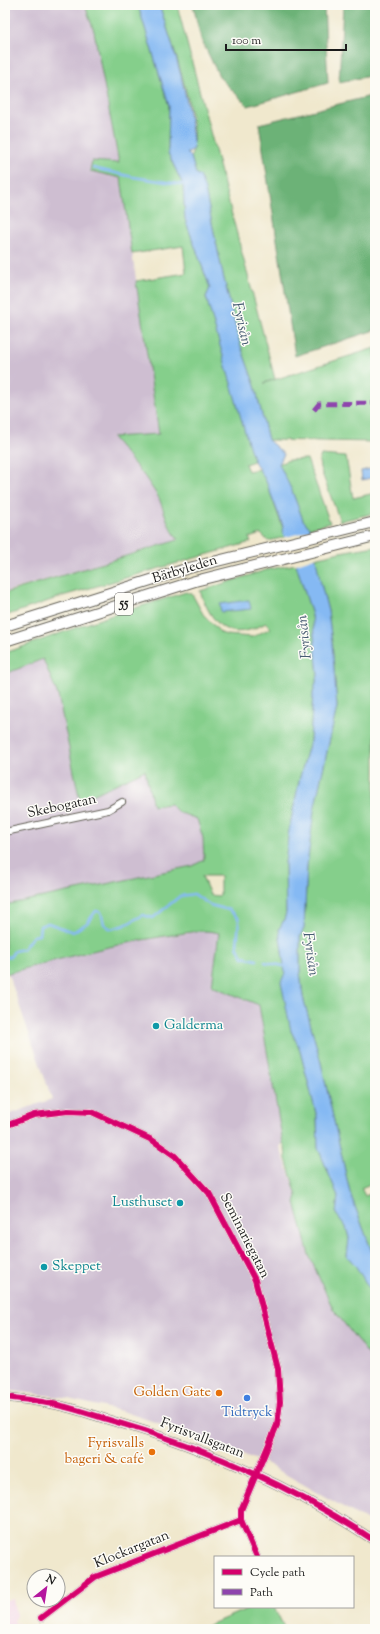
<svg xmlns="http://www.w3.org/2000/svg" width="380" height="1634" font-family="'Sorts Mill Goudy',serif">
<rect width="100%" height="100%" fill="#fdfcf7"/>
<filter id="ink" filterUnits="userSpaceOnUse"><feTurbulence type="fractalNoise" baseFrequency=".025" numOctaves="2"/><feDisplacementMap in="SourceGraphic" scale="8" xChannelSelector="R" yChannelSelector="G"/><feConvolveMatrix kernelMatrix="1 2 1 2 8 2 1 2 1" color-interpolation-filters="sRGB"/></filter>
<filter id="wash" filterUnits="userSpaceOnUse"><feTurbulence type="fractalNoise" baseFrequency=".012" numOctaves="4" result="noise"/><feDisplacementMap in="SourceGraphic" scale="16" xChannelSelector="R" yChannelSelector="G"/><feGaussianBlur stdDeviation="0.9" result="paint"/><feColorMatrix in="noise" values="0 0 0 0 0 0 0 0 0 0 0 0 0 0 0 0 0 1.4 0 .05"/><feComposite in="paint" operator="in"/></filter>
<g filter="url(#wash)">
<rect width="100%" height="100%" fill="#f0e8cd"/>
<!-- built -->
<path fill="#f1d0e3" d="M13,1599l3,16 -2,5 1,4 3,-1 1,6h-14v-29z"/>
<!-- industrial -->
<path fill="#cebed1" d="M5,5h80l9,26 26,140 39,264 -47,2 33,40 14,21 10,27 9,15 -173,52z
M43,659l15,36 22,105 65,-30 52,-14 18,105 -210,44v-231z
M201,931h10l8,2 40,72 24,138 -3,4 17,49 36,113 42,54v162l-113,-64 -17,-5 -43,-18 -77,-26 -65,-15 -55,-7v-274l47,-17 -44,-126 67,-19 74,-15z"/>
<!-- green -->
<path fill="#85cf8b" stroke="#507654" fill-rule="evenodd" d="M85,5h53l31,101 -1,47 15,32 2,34 25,69 -4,9 48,164 -9,3 3,7 11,-2 7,12 20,56 -18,4 -7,-7 -12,4 2,4 -185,53 -61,21v-23l173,-53 -9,-15 -10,-27 -14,-21 -33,-40 47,-3 -23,-153 50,-8 -3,-27 -51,8 -11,-76 -31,-7 2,-10 27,2 -25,-132z
M159,5h18l98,374 -11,4 111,-35v94l-107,-2 -13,-54 -15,-42 -17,-69 -18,-85 -9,-16 -5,-17c12,-29 -21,-121 -32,-152z
M321,455l25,2 7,41 22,-5v20l-35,8 -20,-53 -1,-7z
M307,459l23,64 -20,5 -7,-8 -11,-29 -14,-27 11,-4z
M375,546v636l-14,6 4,8 10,-4v68l-25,-67 -29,-130 -18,-66 -3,-25v-35l4,-9 3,-62 7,-56 23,-103 -5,-64 -4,-32 -14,-53 26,-6z
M296,564l16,51 6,60 -5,18 -3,48 -10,36 -11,53 -4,33 1,50 -2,7 -5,9 6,44 6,58 8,16 18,70 1,31 20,48 -2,18 10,13 3,11 -2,18c10,10 19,23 24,36 7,15 4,53 4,71l-42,-54 -24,-54 -14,-53 2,-6 -11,-37 -1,-12 -2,-4 -24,-138 -47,-19 7,-53c-17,-5 -36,1 -54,3 -55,9 -106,23 -160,38v-69l187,-39 12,-6 -1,-22 -6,-19 -19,-7 -8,-8 -17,2 -8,-36 -65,31 -22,-106 -15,-36 -38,15v-21l95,-34 86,-27 6,2 11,20 18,19 6,2 25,2 19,-9 -5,-5c-37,20 -53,4 -66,-32l66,-21zM202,876h18v20l-10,-1z
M251,1607h23l11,22h-85z"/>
<!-- forest -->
<path fill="#6cb277" stroke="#44674a" d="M193,5h131l4,78 -80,23 -28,-28 -19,-39z
M343,5h32v70l-36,7z
M375,95v235l-80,26 -36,-232z"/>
<!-- water -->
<path fill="#85b9f3" stroke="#506a88" d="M138,5h21c17,47 30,94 35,144l-7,4 4,4 5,17 4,2 5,14 18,85 17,69 15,42 13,54 16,14 -5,10 13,27 11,29 7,8 10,52 8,31 4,32 5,64 -23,103 -7,56 -3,62 -4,9v35l3,25 18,66 29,130 25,67v50l-3,-17 -17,-28 -8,-9 2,-18 -3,-11 -10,-13 2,-18 -20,-48 -1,-31 -18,-70 -8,-16 -10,-49 4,-9 -6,-44 5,-9 2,-7 -1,-50 4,-33 11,-53 10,-36 3,-48 5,-18 -6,-60 -16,-51 -14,-33 1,-5 -17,-45 -12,-20 -5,-15 -43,-149 4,-9 -25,-69 -2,-34 -15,-32 1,-47z
M375,468v9l-13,3 -1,-9z
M249,600l2,9 -30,3 -1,-8z"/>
<!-- pier -->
<path fill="#f0e8cd" d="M312,530l5,27 -23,8 -12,-27z"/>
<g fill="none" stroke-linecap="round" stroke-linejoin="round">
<!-- stream -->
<path stroke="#85b9f3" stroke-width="2.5" d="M93,168l40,9 53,8
M5,958l6,-2 3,-5 9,-2 10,-13 6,-1 1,-9 8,-3 25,9 14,-9 9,-12 5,1 3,12 7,5 14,-4 18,-10 10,3 27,-22 14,-2 16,11 19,5 10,9 -2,27 6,11 14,3
M265,962l23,5"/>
</g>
</g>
<g filter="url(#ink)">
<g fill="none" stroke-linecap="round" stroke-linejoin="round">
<defs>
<path id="street" d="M5,832l103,-22 14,-8
M5,1126l29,-11 34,-4 24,1 60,28 23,16 34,37 46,87 23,89 2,33 -3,23 -36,85v10l16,37
M41,1618l54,-41 146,-57"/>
<path id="secondary" d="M5,1397c14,2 28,3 42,6 20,3 39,10 59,16 95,27 186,67 269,122"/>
<path id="primary" d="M5,626l184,-58 186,-46
M5,641l190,-60 180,-45"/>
</defs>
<!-- street casing -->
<use href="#street" stroke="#66635a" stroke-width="8"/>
<!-- secondary casing -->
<use href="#secondary" stroke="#66635a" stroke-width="10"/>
<!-- primary casing -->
<use href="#primary" stroke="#66635a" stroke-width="12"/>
<!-- street -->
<use href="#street" stroke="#fff" stroke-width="6"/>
<!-- secondary -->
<use href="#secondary" stroke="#fff" stroke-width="9"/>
<!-- primary -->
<use href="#primary" stroke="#fff" stroke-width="10"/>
<!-- quiet -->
<path stroke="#8e44ad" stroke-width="5" stroke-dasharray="10 5" stroke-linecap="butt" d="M314,410l5,-6 56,-1"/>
<defs>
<path id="cycleway" d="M5,1126l29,-11 34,-4 24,1 60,28 23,16 34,37 46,87 23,89 2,33 -3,23 -36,85v10l16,37
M5,1397c14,2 28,3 42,6 20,3 39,10 59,16 95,27 186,67 269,122
M41,1618l54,-41 146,-57"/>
</defs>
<!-- cycleway casing -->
<use href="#cycleway" stroke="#fdfcf7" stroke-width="8"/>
<!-- cycleway -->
<use href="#cycleway" stroke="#d6006c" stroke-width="6"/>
</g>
</g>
<!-- markers -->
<g fill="#0f9aa8" stroke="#fdfcf7" stroke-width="1.5">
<circle cx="156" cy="1026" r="4"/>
<circle cx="180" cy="1203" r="4"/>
<circle cx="44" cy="1267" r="4"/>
</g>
<g fill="#e8710a" stroke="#fdfcf7" stroke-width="1.5">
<circle cx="219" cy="1393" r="4"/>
<circle cx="152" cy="1452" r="4"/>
</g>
<circle fill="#3f7fe0" stroke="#fdfcf7" stroke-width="1.5" cx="247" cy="1398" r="4"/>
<g text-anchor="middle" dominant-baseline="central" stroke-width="3" stroke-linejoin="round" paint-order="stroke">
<!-- shield labels -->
<rect fill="#fdfcf7" stroke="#605f5e" stroke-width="1" x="115" y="593" width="18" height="22" rx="3"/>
<g font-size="13" font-weight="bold" fill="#1c1c1c">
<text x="124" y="604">55</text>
</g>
<!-- street labels -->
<g font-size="14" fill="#1c1c1c" stroke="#fdfcf7">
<text transform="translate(185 570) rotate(-17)">Bärbyleden</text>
<text transform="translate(62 807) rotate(-12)">Skebogatan</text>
<text transform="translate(244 1236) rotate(63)">Seminariegatan</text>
<text transform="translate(202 1439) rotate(21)">Fyrisvallsgatan</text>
<text transform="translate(132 1550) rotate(-22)">Klockargatan</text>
</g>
<!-- culture labels -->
<g font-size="14" fill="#0d838f" stroke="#fdfcf7" text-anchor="start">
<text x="164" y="1026">Galderma</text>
<text x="172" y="1203" text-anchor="end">Lusthuset</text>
<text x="52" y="1267">Skeppet</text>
</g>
<!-- food labels -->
<g font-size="14" fill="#c56008" stroke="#fdfcf7" text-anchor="end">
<text x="211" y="1393">Golden Gate</text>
<text x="144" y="1444">Fyrisvalls<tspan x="144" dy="16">bageri &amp; café</tspan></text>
</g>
<!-- shop labels -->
<g font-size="14" fill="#366cbe" stroke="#fdfcf7">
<text x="247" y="1413">Tidtryck</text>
</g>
<!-- water labels -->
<g font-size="15" font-style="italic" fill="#465b72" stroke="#fdfcf7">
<text transform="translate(241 324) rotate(77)">Fyrisån</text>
<text transform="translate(305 637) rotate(-96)">Fyrisån</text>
<text transform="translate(310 954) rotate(82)">Fyrisån</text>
</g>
</g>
<!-- margin -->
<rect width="380" height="1634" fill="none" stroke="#fdfcf7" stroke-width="20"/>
<!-- legend -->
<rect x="214" y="1556" width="140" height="52" fill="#fdfcf7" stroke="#a3a29f"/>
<rect x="222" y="1569" width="20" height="6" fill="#d6006c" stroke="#a3a29f"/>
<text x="250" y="1576" font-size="12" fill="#1c1c1c">Cycle path</text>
<rect x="222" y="1589" width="20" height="6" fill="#8e44ad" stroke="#a3a29f"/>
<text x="250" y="1596" font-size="12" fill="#1c1c1c">Path</text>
<!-- north arrow -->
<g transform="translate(46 1588) rotate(30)"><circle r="19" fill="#fdfcf7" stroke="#a3a29f"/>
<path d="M0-3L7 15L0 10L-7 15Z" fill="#b5179e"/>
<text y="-6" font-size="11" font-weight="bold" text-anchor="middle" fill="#1c1c1c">N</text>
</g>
<!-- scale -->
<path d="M226 44v6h120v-6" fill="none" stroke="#1c1c1c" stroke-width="2"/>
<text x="232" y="44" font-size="12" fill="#1c1c1c" stroke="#fdfcf7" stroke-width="3" paint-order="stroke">100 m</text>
</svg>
